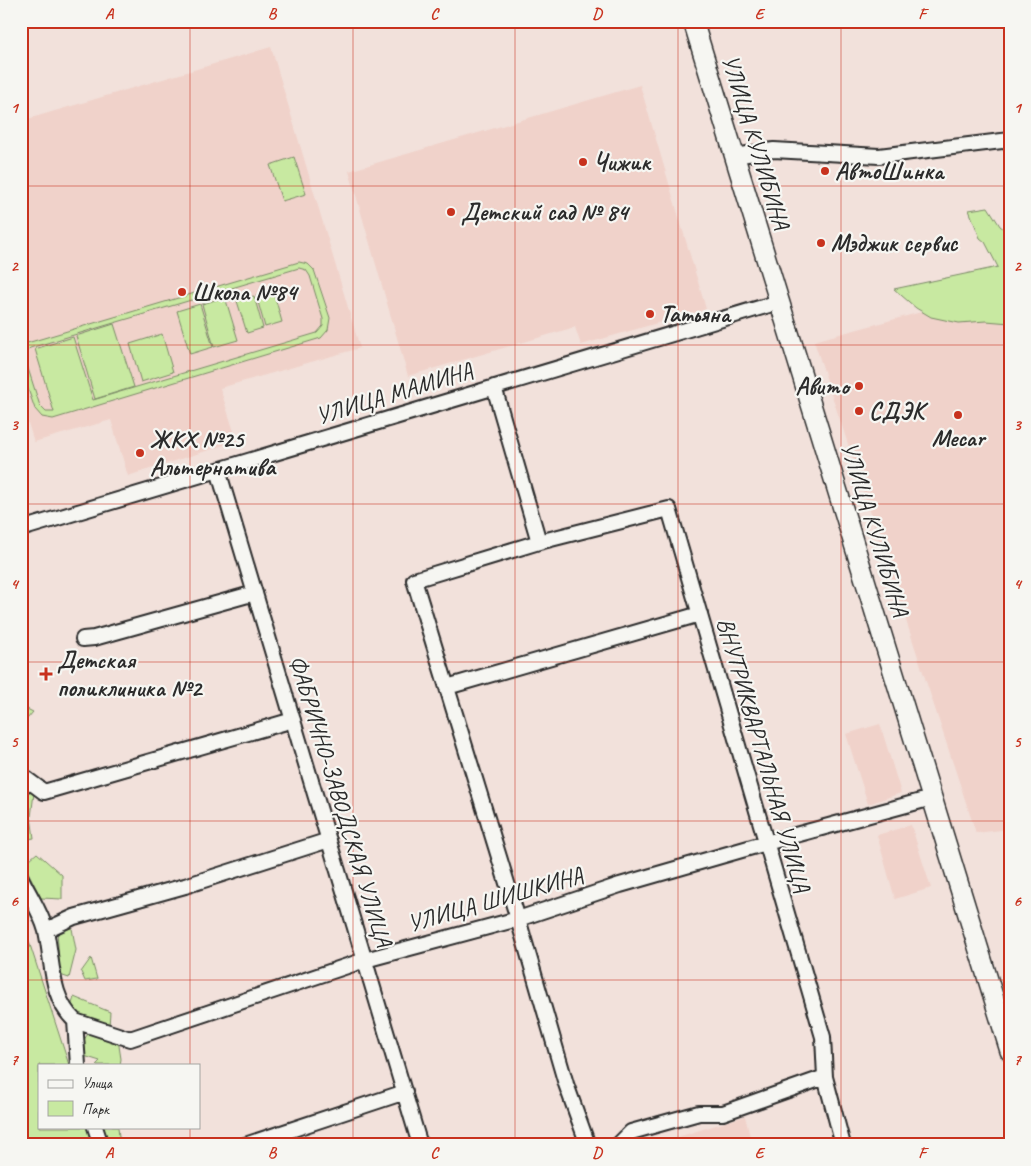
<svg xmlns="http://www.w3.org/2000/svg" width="1031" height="1166" font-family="Caveat,sans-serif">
<rect width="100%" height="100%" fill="#f2e1db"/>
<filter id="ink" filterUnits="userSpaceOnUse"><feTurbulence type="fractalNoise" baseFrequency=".02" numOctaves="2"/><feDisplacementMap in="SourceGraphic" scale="10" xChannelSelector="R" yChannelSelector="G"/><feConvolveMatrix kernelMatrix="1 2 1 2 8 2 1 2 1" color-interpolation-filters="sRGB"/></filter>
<g filter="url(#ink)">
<!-- built -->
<path fill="#f0d2ca" d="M271,47l89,301 -140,40 17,53 -109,35 -17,-56 -77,22 -13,-41v-280z
M640,85l66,224 -125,36 -6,-18 -167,49 -59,-205z
M1010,288v541l-34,4 -162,-492z
M880,724l21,69 -33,11 -22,-70z
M911,825l20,63 -36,11 -18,-64z
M745,1116l7,29h-100z"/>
<!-- green -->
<path fill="#c8e9a1" stroke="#7a8a66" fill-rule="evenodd" d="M294,157l12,37 -24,7 -12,-36z
M988,207l12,19 10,8v89l-24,-2 -27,2 -28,-6 -15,-9 -22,-19 104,-22 -13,-25 -5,-4 -11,-28z
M299,262l9,2 6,6 16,48 -2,12 -7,8 -268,81 -11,-2 -7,-8 -14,-40v-20l6,-6zM299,268l7,2 4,6 13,43v7l-6,7 -224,67 -20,-63 -38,12 19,63h-8l-6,-6 -15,-47v-6l5,-5z
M273,290l9,32 -17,5 -9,-32z
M254,296l9,32 -16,5 -10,-32z
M225,297l13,43 -24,7 -12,-43z
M200,304l13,43 -23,7 -13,-43z
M114,324l20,63 -39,12 -19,-63z
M162,334l11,38 -32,10 -11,-38z
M21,706l12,6 -12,14z
M21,785l13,8 -3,24 3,21 -13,2z
M37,853l25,22v24l-21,-1 -17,-34z
M21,917l48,148h-30v62h50l6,18h-74z
M71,923l5,27 -7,28 -9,-3 -3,-44z
M91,958l6,21 -12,2 -4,-9z
M74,997l36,15 -1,15 -39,-16z
M90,1031l28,8 3,20 -1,6h-24l4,-4 -19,-6 2,-14z
M98,1127h20l1,10 5,8h-19z"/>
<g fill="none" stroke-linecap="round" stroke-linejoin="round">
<defs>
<path id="minor" d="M734,156l40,-6 105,6 131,-16
M494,387l45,155 130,-33 154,528 2,40 18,68
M218,470l202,675
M21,529l758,-227
M539,542l-125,38 104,339 48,165 22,61
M83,639l11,-1 161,-45
M447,687l253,-73
M21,775l23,17 249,-72
M21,878c8,17 20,34 25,53 7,31 4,67 29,90l3,44
M46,930l28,-13 111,-31 144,-46
M75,1021l55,18 235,-79 153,-41 102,-34 146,-42 166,-45
M95,1127l6,18
M245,1145l160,-53
M618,1145l13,-13 68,-19h24l102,-36"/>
<path id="secondary" d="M693,21l317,1030"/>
</defs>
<!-- minor casing -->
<use href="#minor" stroke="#2b2b2b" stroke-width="18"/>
<!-- secondary casing -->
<use href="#secondary" stroke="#2b2b2b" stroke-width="22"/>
<!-- minor -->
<use href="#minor" stroke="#f6f6f2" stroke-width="14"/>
<!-- secondary -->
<use href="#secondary" stroke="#f6f6f2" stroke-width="19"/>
</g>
</g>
<!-- grid -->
<path fill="none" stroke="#c8321e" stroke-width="1" stroke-opacity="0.55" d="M190,21v1044M353,21v1124M515,21v1124M678,21v1124M841,21v1124M21,186h989M21,345h989M21,504h989M21,662h989M21,821h989M21,980h989M190,1127v18"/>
<!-- markers -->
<g fill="#c8321e" stroke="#f6f6f2" stroke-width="2">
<circle cx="583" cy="162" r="5"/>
<circle cx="825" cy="171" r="5"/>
<circle cx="451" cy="212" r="5"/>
<circle cx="821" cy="243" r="5"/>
<circle cx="182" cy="292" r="5"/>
<circle cx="650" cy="314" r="5"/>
<circle cx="859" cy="386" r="5"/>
<circle cx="859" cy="411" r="5"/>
<circle cx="958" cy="415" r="5"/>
<circle cx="140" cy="453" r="5"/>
<path d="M43.5 666.5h5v5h5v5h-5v5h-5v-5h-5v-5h5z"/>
</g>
<g text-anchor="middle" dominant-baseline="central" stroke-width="4.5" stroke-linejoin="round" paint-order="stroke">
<!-- street labels -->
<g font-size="24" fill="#2b2b2b" stroke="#f6f6f2">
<text transform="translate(756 142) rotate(73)">УЛИЦА КУЛИБИНА</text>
<text transform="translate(394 393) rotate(-17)">УЛИЦА МАМИНА</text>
<text transform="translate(875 529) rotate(73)">УЛИЦА КУЛИБИНА</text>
<text transform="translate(764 755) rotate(74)">ВНУТРИКВАРТАЛЬНАЯ УЛИЦА</text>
<text transform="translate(341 801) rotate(73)">ФАБРИЧНО-ЗАВОДСКАЯ УЛИЦА</text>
<text transform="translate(495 899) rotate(-16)">УЛИЦА ШИШКИНА</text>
</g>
<!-- poi labels -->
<g font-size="24" font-weight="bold" fill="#2b2b2b" stroke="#f6f6f2" text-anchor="start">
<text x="593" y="162">Чижик</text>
<text x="835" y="171">АвтоШинка</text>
<text x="461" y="212">Детский сад № 84</text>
<text x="831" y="243">Мэджик сервис</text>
<text x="192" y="292">Школа №84</text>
<text x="660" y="314">Татьяна</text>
<text x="849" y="386" text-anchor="end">Авито</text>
<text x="869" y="411">СДЭК</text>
<text x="958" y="438" text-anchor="middle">Mecar</text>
<text x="150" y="439">ЖКХ №25<tspan x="150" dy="28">Альтернатива</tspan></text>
<text x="57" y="660">Детская<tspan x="57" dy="28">поликлиника №2</tspan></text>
</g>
</g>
<!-- margin -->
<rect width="1031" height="1166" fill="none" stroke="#f6f6f2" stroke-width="55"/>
<!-- legend -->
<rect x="38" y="1064" width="162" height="65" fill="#f6f6f2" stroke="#a5a5a2"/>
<rect x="48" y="1080" width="25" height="8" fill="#f6f6f2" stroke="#a5a5a2"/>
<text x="82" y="1088" font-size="15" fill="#2b2b2b">Улица</text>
<rect x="48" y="1101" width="25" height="15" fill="#c8e9a1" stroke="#a5a5a2"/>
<text x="82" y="1114" font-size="15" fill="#2b2b2b">Парк</text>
<rect x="28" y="28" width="976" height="1110" fill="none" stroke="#c8321e" stroke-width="2"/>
<g font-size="16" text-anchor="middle" font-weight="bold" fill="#c8321e">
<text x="109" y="19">A</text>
<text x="272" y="19">B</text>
<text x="434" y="19">C</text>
<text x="597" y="19">D</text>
<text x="759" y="19">E</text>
<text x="922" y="19">F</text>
<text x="14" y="113">1</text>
<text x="1017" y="113">1</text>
<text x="14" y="271">2</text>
<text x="1017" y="271">2</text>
<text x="14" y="430">3</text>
<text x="1017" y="430">3</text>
<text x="14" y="589">4</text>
<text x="1017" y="589">4</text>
<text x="14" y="747">5</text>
<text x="1017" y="747">5</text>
<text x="14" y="906">6</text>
<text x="1017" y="906">6</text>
<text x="14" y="1065">7</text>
<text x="1017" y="1065">7</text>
<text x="109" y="1158">A</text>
<text x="272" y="1158">B</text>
<text x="434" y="1158">C</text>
<text x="597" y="1158">D</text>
<text x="759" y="1158">E</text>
<text x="922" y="1158">F</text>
</g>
</svg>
